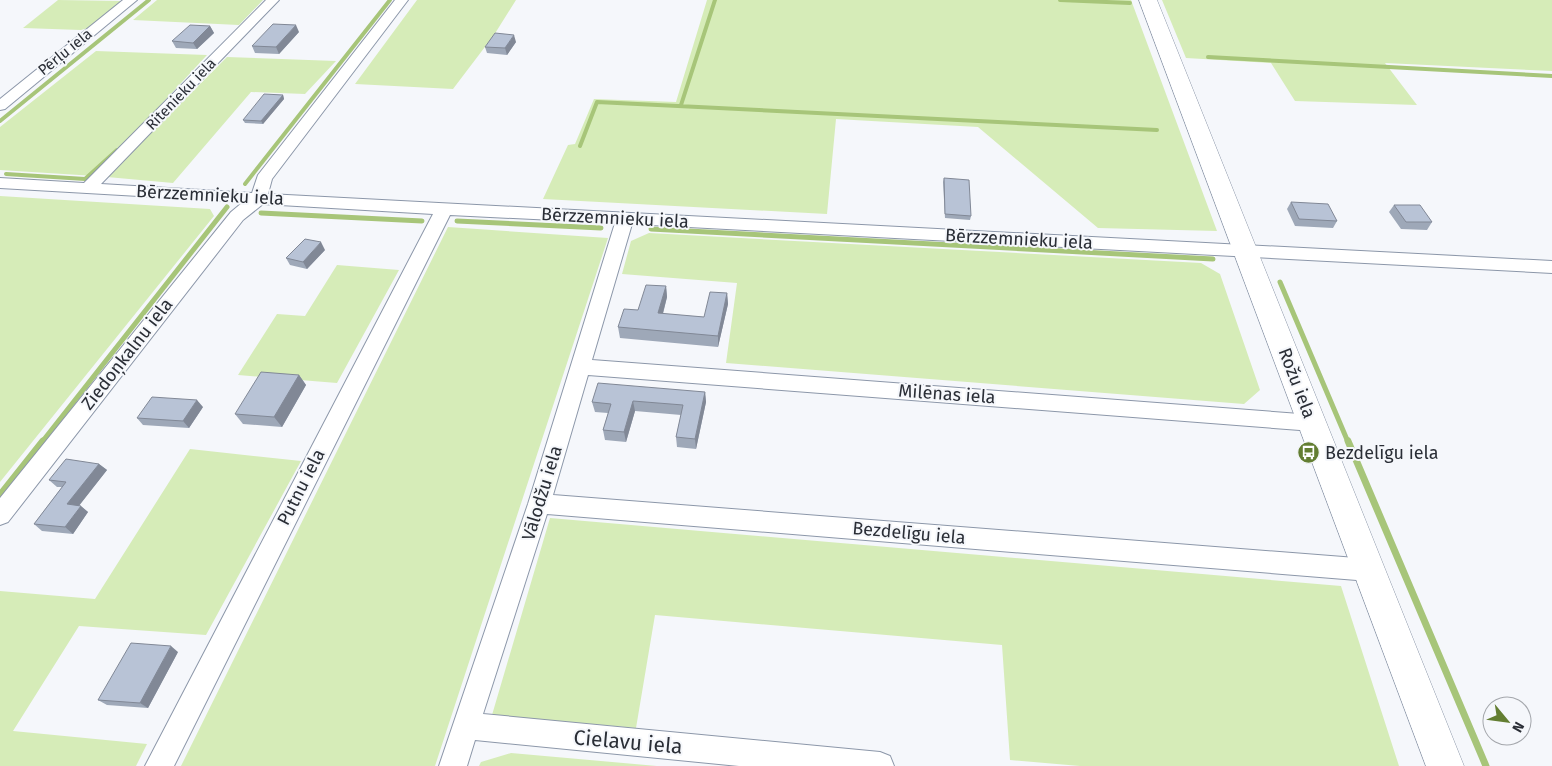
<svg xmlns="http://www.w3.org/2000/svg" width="1552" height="766" font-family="'Fira Sans',sans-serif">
<rect width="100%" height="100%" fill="#f5f7fb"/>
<!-- green -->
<path fill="#d6ecb8" d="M58,0l63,1 -33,27 -7,2 -58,-2z
M157,0h106l-24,25 -106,-5z
M417,0h99l-22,35 -41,54 -98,-5z
M707,0h424l86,231 -119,-3 -120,-101 -142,-8 -9,95 -284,-15 25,-54 7,-1 19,-45 82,3z
M1162,0h390v71l-167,-8 32,42 -122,-4 -24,-38 -85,-5z
M96,51l111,4 -112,121 -95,-6v-43z
M227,57l109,4 -31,33 -54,-2 -78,91 -66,-6z
M0,196l210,13 4,7 -214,266z
M448,227l160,11 -173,528h-254z
M649,233l552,30 19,11 40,116 -16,14 -518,-41 11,-80 -115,-9 9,-33z
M337,265l62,5 -62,113 -99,-8 39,-61 28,2z
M190,449l111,12 -95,174 -127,-9 -66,105 134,13 -11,22h-136v-175l95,8z
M550,518l791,68 58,180h-319l-70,-6 -8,-115 -347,-30 -19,113 -144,-13z
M511,753l146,13h-178l2,-4z"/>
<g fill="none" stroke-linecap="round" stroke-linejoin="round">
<!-- stream-far2 -->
<path stroke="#a7c579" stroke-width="4" d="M1060,0l70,3
M1208,57l344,19
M681,105l34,-105
M0,121l149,-121
M580,146l17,-44 560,28
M6,174l79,5 32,-29
M245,184l145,-184"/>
<!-- stream-far1 -->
<path stroke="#a7c579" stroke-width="5" d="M261,213l161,8
M457,221l144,7
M651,229l562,30
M1280,282l68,160
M42,442l185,-235"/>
<!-- stream -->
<path stroke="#a7c579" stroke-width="7" d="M1348,441l138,325
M0,495l43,-54"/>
<defs>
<path id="street" d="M123,0h14l-132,109 -5,1v-11z
M266,0h13l-178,184 151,9 6,-18 137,-175h13l-136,179 -4,15 1284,67v12l-920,-49 -40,136 721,55 7,2 3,6 -3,6 -7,2 -725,-56 -35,120 816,64 8,3 4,8 -4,8 -8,3 -822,-67 -64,200 397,38 10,4 4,10h-155l-264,-26 -8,26h-28l89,-262 87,-281 -165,-8 -276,551h-29l288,-552 -170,-10 -20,16 -235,302 -8,3v-27l231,-286 12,-10 -243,-14v-10l84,5z"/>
<path id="secondary" d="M1139,0h18l307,766h-38z"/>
</defs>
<!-- street casing -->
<use href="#street" stroke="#8c97a9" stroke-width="2"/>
<!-- secondary casing -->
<use href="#secondary" stroke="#8c97a9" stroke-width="1"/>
<!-- street -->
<use href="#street" fill="#fff" fill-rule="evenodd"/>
<!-- secondary -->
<use href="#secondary" fill="#fff" fill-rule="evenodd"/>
</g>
<!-- wall -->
<path fill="#9ea8b8" d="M210,26l4,7 -17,16 -21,-1 -4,-7z
M299,32l-20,22 -24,-1 -3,-7z
M516,42l-9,13 -20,-2 -2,-6z
M283,95l1,4 -21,25 -18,-1 -2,-3z
M944,178l27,38 -1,4 -25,-2 -2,-36z
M1291,202l46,19 -4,7 -38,-2 -8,-17z
M1394,205l38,17 -5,8 -26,-1 -12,-17z
M325,250l-18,19 -17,-4 -4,-7z
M666,286l1,11 -4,17 41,3 23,-24 1,11 -10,43 -98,-9 -2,-11z
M299,375l7,10 -24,42 -39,-3 -8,-10z
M705,392l1,10 -10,47 -19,-2 -1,-10 5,-22 -46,-4 -9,31 -21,-2 -2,-10 5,-17 -13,-1 -3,-10z
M203,407l-14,21 -46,-3 -6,-7z
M99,464l8,6 -28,35 9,7 -15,22 -31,-3 -8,-7 28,-37h-5l-8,-7z
M178,652l-30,56 -41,-3 -9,-5z"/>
<!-- shaded-wall -->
<path fill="#818896" d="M296,25l3,7 -20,22 -3,-7z
M210,26l4,7 -17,16 -4,-6z
M514,35l2,7 -9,13 -2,-7z
M283,95l1,4 -21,25 -2,-3z
M321,242l4,8 -18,19 -4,-7z
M666,286l1,11 -7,27 -2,-11z
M727,293l1,11 -10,43v-11z
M299,375l7,10 -24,42 -8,-10z
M705,392l1,10 -10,47 -1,-10z
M197,400l6,7 -14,21 -6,-7z
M633,401l2,10 -9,31 -2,-10z
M99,464l8,6 -32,41 -8,-7z
M81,506l7,6 -15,22 -8,-7z
M171,646l7,6 -30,56 -8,-5z"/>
<!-- building -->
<path fill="#b8c3d6" stroke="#818896" d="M273,24l23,1 -20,22 -24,-1z
M190,25l20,1 -17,17 -21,-2z
M495,33l19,2 -9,13 -20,-1z
M264,94l19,1 -22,26 -18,-1z
M944,178l25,2 2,36 -26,-2z
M1291,202l37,2 9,17 -38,-2z
M1394,205h26l12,17h-26z
M305,239l16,3 -18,20 -17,-4z
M646,285l20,1 -8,27 46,4 6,-25 17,1 -9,43 -100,-9 6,-18 14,1z
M261,372l38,3 -25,42 -39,-3z
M598,383l107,9 -10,47 -19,-2 7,-32 -50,-4 -9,31 -21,-2 8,-26 -19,-2z
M152,397l45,3 -14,21 -46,-3z
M66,459l33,5 -32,40 14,2 -16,21 -31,-3 32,-42 -17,-2z
M131,643l40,3 -31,57 -42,-3z"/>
<!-- icons -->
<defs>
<symbol id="bus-disc" viewBox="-11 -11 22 22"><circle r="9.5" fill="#637e32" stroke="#f5f7fb"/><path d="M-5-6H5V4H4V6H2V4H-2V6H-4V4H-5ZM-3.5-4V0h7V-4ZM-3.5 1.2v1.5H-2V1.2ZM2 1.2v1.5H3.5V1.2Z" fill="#fff"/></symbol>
</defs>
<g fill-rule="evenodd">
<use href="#bus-disc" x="1296" y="440" width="25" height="25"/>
</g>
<g text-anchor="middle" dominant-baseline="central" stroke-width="4" stroke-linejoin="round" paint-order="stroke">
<!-- far-street labels -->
<g font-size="15" fill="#2a2e36" stroke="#f5f7fb">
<text transform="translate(65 52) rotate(-39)">Pērļu iela</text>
<text transform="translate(181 94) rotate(-46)">Ritenieku iela</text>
</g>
<!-- street labels -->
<g font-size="18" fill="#2a2e36" stroke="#f5f7fb">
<text transform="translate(210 195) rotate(3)">Bērzzemnieku iela</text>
<text transform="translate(615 218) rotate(3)">Bērzzemnieku iela</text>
<text transform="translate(1019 239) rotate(3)">Bērzzemnieku iela</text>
<text transform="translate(127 354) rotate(-52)">Ziedoņkalnu iela</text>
<text transform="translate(1297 383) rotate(69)">Rožu iela</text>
<text transform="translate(947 394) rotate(4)">Milēnas iela</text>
<text transform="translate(301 487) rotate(-63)">Putnu iela</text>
<text transform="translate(542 493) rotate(-73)">Vālodžu iela</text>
<text transform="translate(909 533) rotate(5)">Bezdelīgu iela</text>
</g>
<!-- poi labels -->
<g font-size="18" fill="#2a2e36" stroke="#f5f7fb" text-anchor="start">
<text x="1325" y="453">Bezdelīgu iela</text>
</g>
<!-- near-street labels -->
<g font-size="21" fill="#2a2e36" stroke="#f5f7fb">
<text transform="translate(628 742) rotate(5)">Cielavu iela</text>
</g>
</g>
<!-- north arrow -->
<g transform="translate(1507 721) rotate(119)"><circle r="24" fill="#f5f7fb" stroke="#a4a7ac"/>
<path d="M0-4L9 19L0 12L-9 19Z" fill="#637e32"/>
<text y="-8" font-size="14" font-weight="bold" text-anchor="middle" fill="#2a2e36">N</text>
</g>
</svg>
